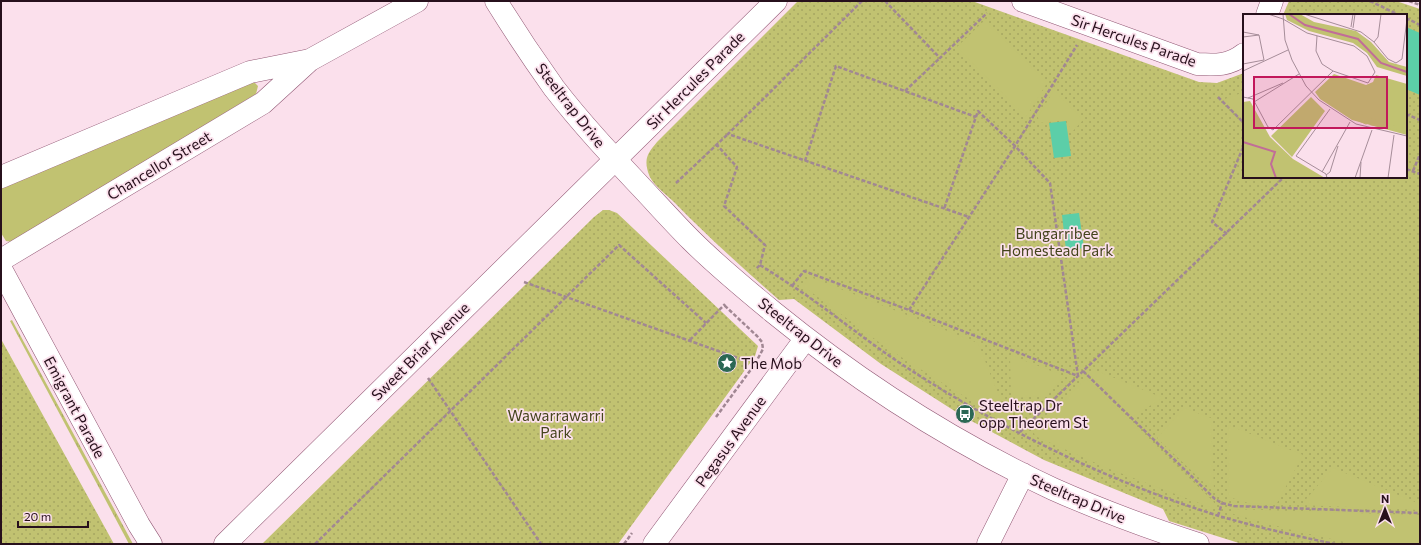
<svg xmlns="http://www.w3.org/2000/svg" width="1421" height="545" font-family="Commissioner,sans-serif">
<defs>
<pattern id="grass-tufts" width="24" height="20" patternUnits="userSpaceOnUse"><rect width="24" height="20" fill="#c1c271"/><path d="M3 7l-1-3M5 7V3M7 7l1-3M15 17l-1-3M17 17v-4M19 17l1-3" fill="none" stroke="#a6a661"/></pattern>
<pattern id="park-dots" width="8" height="8" patternUnits="userSpaceOnUse"><rect width="8" height="8" fill="#c1c271"/><path d="M2 2h.1M6 6h.1" fill="none" stroke="#a6a661" stroke-width="1.8" stroke-linecap="round"/></pattern>
</defs>
<rect width="100%" height="100%" fill="#fbe0ec"/>
<!-- grass -->
<path fill="url(#grass-tufts)" d="M12,320l121,224h-4l-119,-223z"/>
<!-- park -->
<path fill="url(#park-dots)" d="M798,1h174l227,81 18,1 27,-10v104h162v-162h-123l6,-14h107l24,8v535h-178l-73,-23 -6,-12 -119,-49 -80,-43 -83,-53 -87,-65 -15,1c-36,-32 -71,-63 -105,-98 -8,-8 -23,-18 -26,-30 -4,-14 0,-19 9,-30z
M603,210h6l8,3 141,133 -3,10 -18,25 -119,163h-356l332,-327z
M1,339l113,205h-113z"/>
<!-- garden -->
<path fill="#c1c271" d="M985,20l62,63 -21,34 -69,-70z
M251,82l4,1 3,3 -2,8 -244,148 -6,-1 -5,-8v-44l246,-106z
M1054,90l29,30 -10,11h-3l-2,-11 -29,3 -1,-6z
M1244,92v27l-19,-20z
M810,277l168,66 25,63 6,3 -4,11 -53,-31 -65,-41 -84,-62z
M1010,355l54,21 -17,20 -36,2z
M1095,370l68,28 -30,18 -42,-42z
M1086,379l128,123 -2,6 -105,-40 -72,-32 -2,-6z
M1184,408l27,10 3,74 -57,-54z
M1228,425l75,30 -27,50 -28,-2 -19,-6z
M1333,468l87,36v6l-119,-5z
M1234,509l186,6v29h-67l-65,-15 -55,-15z"/>
<!-- building -->
<path fill="#5ccea8" d="M1406,27l14,6v62l-14,-6z
M1066,121l5,35 -17,2 -5,-35z
M1079,213l5,35 -18,2 -4,-35z"/>
<g fill="none" stroke-linecap="round" stroke-linejoin="round">
<defs>
<path id="minor" d="M496,1c18,29 38,59 58,87 27,35 57,67 87,99 17,18 33,36 50,53 26,26 54,49 82,72 86,70 180,130 280,177 47,21 96,39 145,55
M1023,1l174,63c18,1 32,2 47,-10
M1267,15l5,-14
M1,177l249,-105 60,-12
M1,260l262,-157 47,-43 107,-59
M1,269l138,256 12,19
M225,544l551,-543
M654,544l152,-206
M988,544l35,-70"/>
</defs>
<!-- minor casing -->
<use href="#minor" stroke="#925875" stroke-width="23"/>
<!-- path -->
<path stroke="#a18793" stroke-width="2.5" stroke-dasharray="4 2" stroke-linecap="butt" d="M862,1l-134,133 241,83
M885,1l55,57 47,-45
M1370,1l29,14
M1409,1l11,4
M1406,18l14,7
M905,91l35,-33
M1218,97l26,26
M1406,114l14,6
M716,144l21,23 -13,39 41,39 -5,20 -4,4
M805,161l31,-95 140,51
M1406,169l14,5
M1413,171l7,-17
M676,183l52,-49
M1227,234l-15,-12 32,-77
M760,265c16,10 31,20 46,30 34,24 66,50 100,72 95,62 204,115 313,149 38,11 77,20 116,28
M524,282l231,82
M792,286l12,-15 105,39 169,66 -28,-193 -35,-37 -37,-35 -34,98
M909,310l106,-164 62,-101
M690,340l35,-36
M1083,371l132,128 7,4 12,3 186,7
M428,378l113,166
M716,417l39,-53 8,-15 -1,-7 -5,-6 -33,-31
M1020,432l264,-255
M1218,516l4,-13
M315,544l304,-299 87,78
M624,544l8,-11"/>
<!-- minor -->
<use href="#minor" stroke="#fff" stroke-width="22"/>
</g>
<!-- icons -->
<defs>
<symbol id="sight-disc" viewBox="-11 -11 22 22"><circle r="9.5" fill="#2b6854" stroke="#fbe0ec"/><path d="M0-6L1.8-2.2L6-1.7L2.9 1.2L3.7 5.4L0 3.3L-3.7 5.4L-2.9 1.2L-6-1.7L-1.8-2.2Z" fill="#fff"/></symbol>
<symbol id="bus-disc" viewBox="-11 -11 22 22"><circle r="9.5" fill="#2b6854" stroke="#fbe0ec"/><path d="M-5-6H5V4H4V6H2V4H-2V6H-4V4H-5ZM-3.5-4V0h7V-4ZM-3.5 1.2v1.5H-2V1.2ZM2 1.2v1.5H3.5V1.2Z" fill="#fff"/></symbol>
</defs>
<g fill-rule="evenodd">
<use href="#sight-disc" x="716" y="352" width="22" height="22"/>
<use href="#bus-disc" x="954" y="403" width="22" height="22"/>
</g>
<g text-anchor="middle" dominant-baseline="central" stroke-width="3.5" stroke-linejoin="round" paint-order="stroke">
<!-- street labels -->
<g font-size="15" fill="#27101c" stroke="#fbe0ec">
<text transform="translate(1134 40) rotate(19)">Sir Hercules Parade</text>
<text transform="translate(695 80) rotate(-45)">Sir Hercules Parade</text>
<text transform="translate(571 105) rotate(52)">Steeltrap Drive</text>
<text transform="translate(159 165) rotate(-31)">Chancellor Street</text>
<text transform="translate(801 332) rotate(38)">Steeltrap Drive</text>
<text transform="translate(420 351) rotate(-45)">Sweet Briar Avenue</text>
<text transform="translate(75 407) rotate(62)">Emigrant Parade</text>
<text transform="translate(730 441) rotate(-54)">Pegasus Avenue</text>
<text transform="translate(1078 498) rotate(23)">Steeltrap Drive</text>
</g>
<!-- park labels -->
<g font-size="15" fill="#44441c" stroke="#fbe0ec">
<text x="1057" y="233">Bungarribee<tspan x="1057" dy="17">Homestead Park</tspan></text>
<text x="556" y="415">Wawarrawarri<tspan x="556" dy="17">Park</tspan></text>
</g>
<!-- poi labels -->
<g font-size="15" fill="#27101c" stroke="#fbe0ec" text-anchor="start">
<text x="741" y="363">The Mob</text>
<text x="979" y="405">Steeltrap Dr<tspan x="979" dy="17">opp Theorem St</tspan></text>
</g>
</g>
<!-- overview -->
<g transform="translate(1243 14)">
<rect width="164" height="164" fill="#fbe0ec"/>
<path d="M42,0h15l14,8 42,9 15,11 18,20 18,5v9l-30,-9 -10,-14 -14,-10 -44,-12 -22,-11z" fill="#c1c271"/>
<path d="M91,60l32,11 7,-3 3,-7 31,9v51l-55,-15 -32,-21 -5,-7zM68,83l14,14 -33,46 -21,-21zM7,87l20,36 23,22 32,19h-82v-76z" fill="#c1c271"/>
<path d="M113,98l7,3 -3,2 7,8 -16,-7 5,-5 2,1zM126,103l7,3 -3,5 6,-4 18,5 -1,4 -27,-5h4l-4,-1z" fill="#c1c271"/>
<path fill="none" stroke="#c16d98" stroke-width="2" d="M46,0l16,11 53,14 23,24 26,9M0,128l32,10 -4,12 5,14"/>
<path fill="none" stroke="#a68d99" stroke-width="1" d="M40,0l2,26 7,20 14,26 13,14 37,24 51,12M61,0l57,18 13,10 14,17 8,4 6,-4 5,-40M108,13l2,-13M110,14l2,-14M0,18l16,3M16,21l5,25M74,22l-1,15 6,13 11,7M0,23l16,-2M131,28l4,-5 3,-23M0,50l21,-4M0,57l45,-21M0,83l10,2 15,28 5,3 60,-59 35,12 7,-11 -8,-16 -13,-10 -47,-13 -24,-14 -15,-5M5,84l35,-15M11,88l45,-28M79,158l28,-50M83,161l4,-3 8,-26M84,164l-1,-4 -30,-18 34,-47M112,164l17,-48M117,164l1,-16M145,164l6,-43"/>
<path fill="#c2185b" fill-opacity="0.15" stroke="#c2185b" stroke-width="2" d="M11,63h133v51h-133z"/>
<rect width="164" height="164" fill="none" stroke="#27101c" stroke-width="2"/>
</g>
<!-- border -->
<rect width="1421" height="545" fill="none" stroke="#27101c" stroke-width="4"/>
<!-- north arrow -->
<g transform="translate(1385 509)" stroke="#fbe0ec" stroke-width="3" paint-order="stroke">
<path d="M0-3L7 15L0 10L-7 15Z" fill="#27101c"/>
<text y="-6" font-size="11" font-weight="bold" text-anchor="middle" fill="#27101c">N</text>
</g>
<!-- scale -->
<path d="M18 521v6h70v-6" fill="none" stroke="#27101c" stroke-width="2"/>
<text x="24" y="521" font-size="12" fill="#27101c" stroke="#fbe0ec" stroke-width="3" paint-order="stroke">20 m</text>
</svg>
